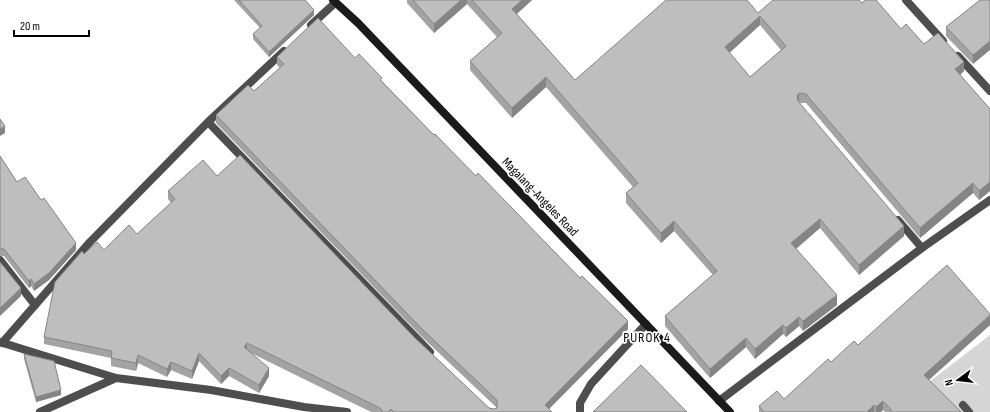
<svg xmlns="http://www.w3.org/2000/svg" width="990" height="412" font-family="'Sofia Sans Condensed',sans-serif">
<rect width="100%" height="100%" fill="#fff"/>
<!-- green -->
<path fill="#d5d5d5" d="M990,335v77h-77l7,-23z"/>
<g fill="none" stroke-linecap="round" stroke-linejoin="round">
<!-- service -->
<path stroke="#4e4e4e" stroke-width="8" d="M0,260l35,45
M963,405l6,7"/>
<!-- minor -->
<path stroke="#4e4e4e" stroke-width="8" d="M906,0l37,41
M311,25l24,-22
M958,56l32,35
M208,122l222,230
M898,220l24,28
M0,342l116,36 95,12 93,17 43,5
M2,343l88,-101 118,-120 76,-71
M719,401l203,-153 68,-48
M40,412l76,-34
M580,412v-9l11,-19 55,-60"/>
<!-- secondary -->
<path stroke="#1b1b1b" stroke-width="8" d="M333,0l25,23 372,389"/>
</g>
<!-- wall -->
<path fill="#a3a3a3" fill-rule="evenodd" d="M234,0h71l9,15 -45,42 -16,-18v-5l7,-6z
M407,0h125l-15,14 58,66 183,-67 104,-10 62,41 40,27 -4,4 30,34v82l-11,9 -6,-7 -53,45 -114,-135h-7l105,133 -45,39 -39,-47 -24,21 41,56 -34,26 -4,-5 -13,11 -3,-3 -28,25 -9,-12 -36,31 -45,-52v-10l48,-41 -39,-44 -13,12 -35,-40v-10l7,-6 -87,-100 -34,31 -42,-48v-9l27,-24 -30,-33 -33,29 -27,-30zM760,25l21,25 -31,27 -21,-24z
M980,0l-7,64 -27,-28v-9z
M277,57l78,1 27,23 52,54 194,194 -79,80 3,3h-181l-120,-59 18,23 -10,17 -30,-17 -8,8 -22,-23 -7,18 -21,-9 -4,7 -29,-14 -2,8 -25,-5v-8l-67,-14v-7l40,-83 20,-4 33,-16 34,-31 -3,-4v-8l49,-15 197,161 75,71 5,1 3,-1 -75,-71 -206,-214v-8l38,-24 26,-23 -3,-3z
M0,156l17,26 59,68 -27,30 -15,11 -3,-5 -2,2 -25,-32h-4z
M990,325l-61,55 32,32h-76l-2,-2 -2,2h-122v-6l25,-7 47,-37 27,-17z
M24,354l37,41 -25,7 -12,-43z"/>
<!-- shaded-wall -->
<path fill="#858585" d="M461,0h6v4l-33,29v-9z
M522,0h10l-20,18v-9z
M314,10v5l-45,42v-5z
M760,16v9l-35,32v-10z
M990,41v9l-17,14v-9z
M964,62v9l-9,8v-10z
M546,77v10l-34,31v-10z
M799,93v10l-2,3v-10z
M5,126v7l-5,3v-7z
M990,182v9l-11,9v-9z
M973,183v10l-53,45v-10z
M820,219v9l-29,25v-10z
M674,221v10l-13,12v-10z
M904,226v10l-45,39v-10z
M76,243v7l-27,30 -15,11v-7z
M31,279v7l-2,2v-7z
M21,288v8l-21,20v-8z
M837,295v10l-34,26v-10z
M990,315v10l-66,59v-9z
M799,317v9l-13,11v-9z
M628,321v8l-82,83 -1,-7z
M783,325v9l-28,25v-10z
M746,338v9l-36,31v-9z
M247,343v7l-3,-3z
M199,353v8l-7,18v-8z
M138,355v8l-2,8v-8z
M171,362v8l-4,7v-8z
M229,368v8l-8,8v-8z
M269,368v8l-10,17v-8z
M61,390v5l-25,7v-5z
M883,401v9l-2,2h-5v-5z
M874,405v7h-7z"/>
<!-- building -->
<path fill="#bebebe" stroke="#858585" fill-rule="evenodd" d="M239,0h66l9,10 -45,42 -16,-18 9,-8z
M413,0h48l-27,24z
M472,0h50l-10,9 63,71 91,-80h81l11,13 15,-13h86l3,3 3,-3h11l25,29 5,-5 18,20 14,-11 26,29 -9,7 35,40v73l-11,9 -6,-8 -53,45 -114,-134 -7,-1 -2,3 1,5 106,125 -45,39 -39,-46 -29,24 46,52 -34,26 -4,-4 -13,11 -3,-3 -28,24 -9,-11 -36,31 -45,-53 52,-45 -43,-50 -13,12 -35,-40 12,-10 -92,-106 -34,31 -42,-47 32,-28zM760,16l26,30 -36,31 -25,-30z
M980,0h10v41l-17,14 -27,-28z
M318,18l37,40 4,-4 23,24 -2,2 54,55 1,-1 41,42 2,-3 102,105 2,-2 46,45 -83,84 7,7h-158l-3,-3 -3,3h-5l-3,-4 -133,-65 -3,4 25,21 -10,17 -30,-17 -8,8 -22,-23 -7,18 -21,-9 -4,7 -29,-14 -2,8 -25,-5 1,-7 -68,-14 11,-55 27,-31 2,3 13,-12 7,8 25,-25 8,9 38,-35 -7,-8 35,-31 14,16 23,-21 174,182 75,71 5,1 3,-1v-8l-75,-71 -206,-214 32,-30 6,6 30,-27 -7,-7z
M0,119l5,7 -5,3z
M0,156l17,26 8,-5 16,23 3,-2 32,45 -27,30 -15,11 -3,-5 -2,2 -25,-32h-4z
M0,262l21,26 -21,20z
M947,265l43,49v1l-66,60 37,37h-68l-10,-11 -7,6 -2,-2 -7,7h-103l-5,-6 18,-15 7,8 44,-40 3,3 23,-21 4,4z
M24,354l30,7 7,29 -25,7z
M641,365l46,47h-94z"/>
<g text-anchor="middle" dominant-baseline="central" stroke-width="3.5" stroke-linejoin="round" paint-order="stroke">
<!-- street labels -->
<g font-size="13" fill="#000" stroke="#fff">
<text transform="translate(540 197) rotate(46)">Magalang-Angeles Road</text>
</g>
<!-- neighbourhood labels -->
<g font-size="14" letter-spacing="1" fill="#000" stroke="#fff">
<text x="647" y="337">PUROK 4</text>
</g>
</g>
<!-- north arrow -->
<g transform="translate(958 380) rotate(255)" stroke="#ffffff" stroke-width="3" paint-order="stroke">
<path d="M0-3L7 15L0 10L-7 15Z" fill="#000000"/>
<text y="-6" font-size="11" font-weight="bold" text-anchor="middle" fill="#000000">N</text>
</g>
<!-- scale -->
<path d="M14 30v6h75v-6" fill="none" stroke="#000000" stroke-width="2"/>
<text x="20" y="30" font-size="12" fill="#000000" stroke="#ffffff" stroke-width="3" paint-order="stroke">20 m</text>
</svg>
